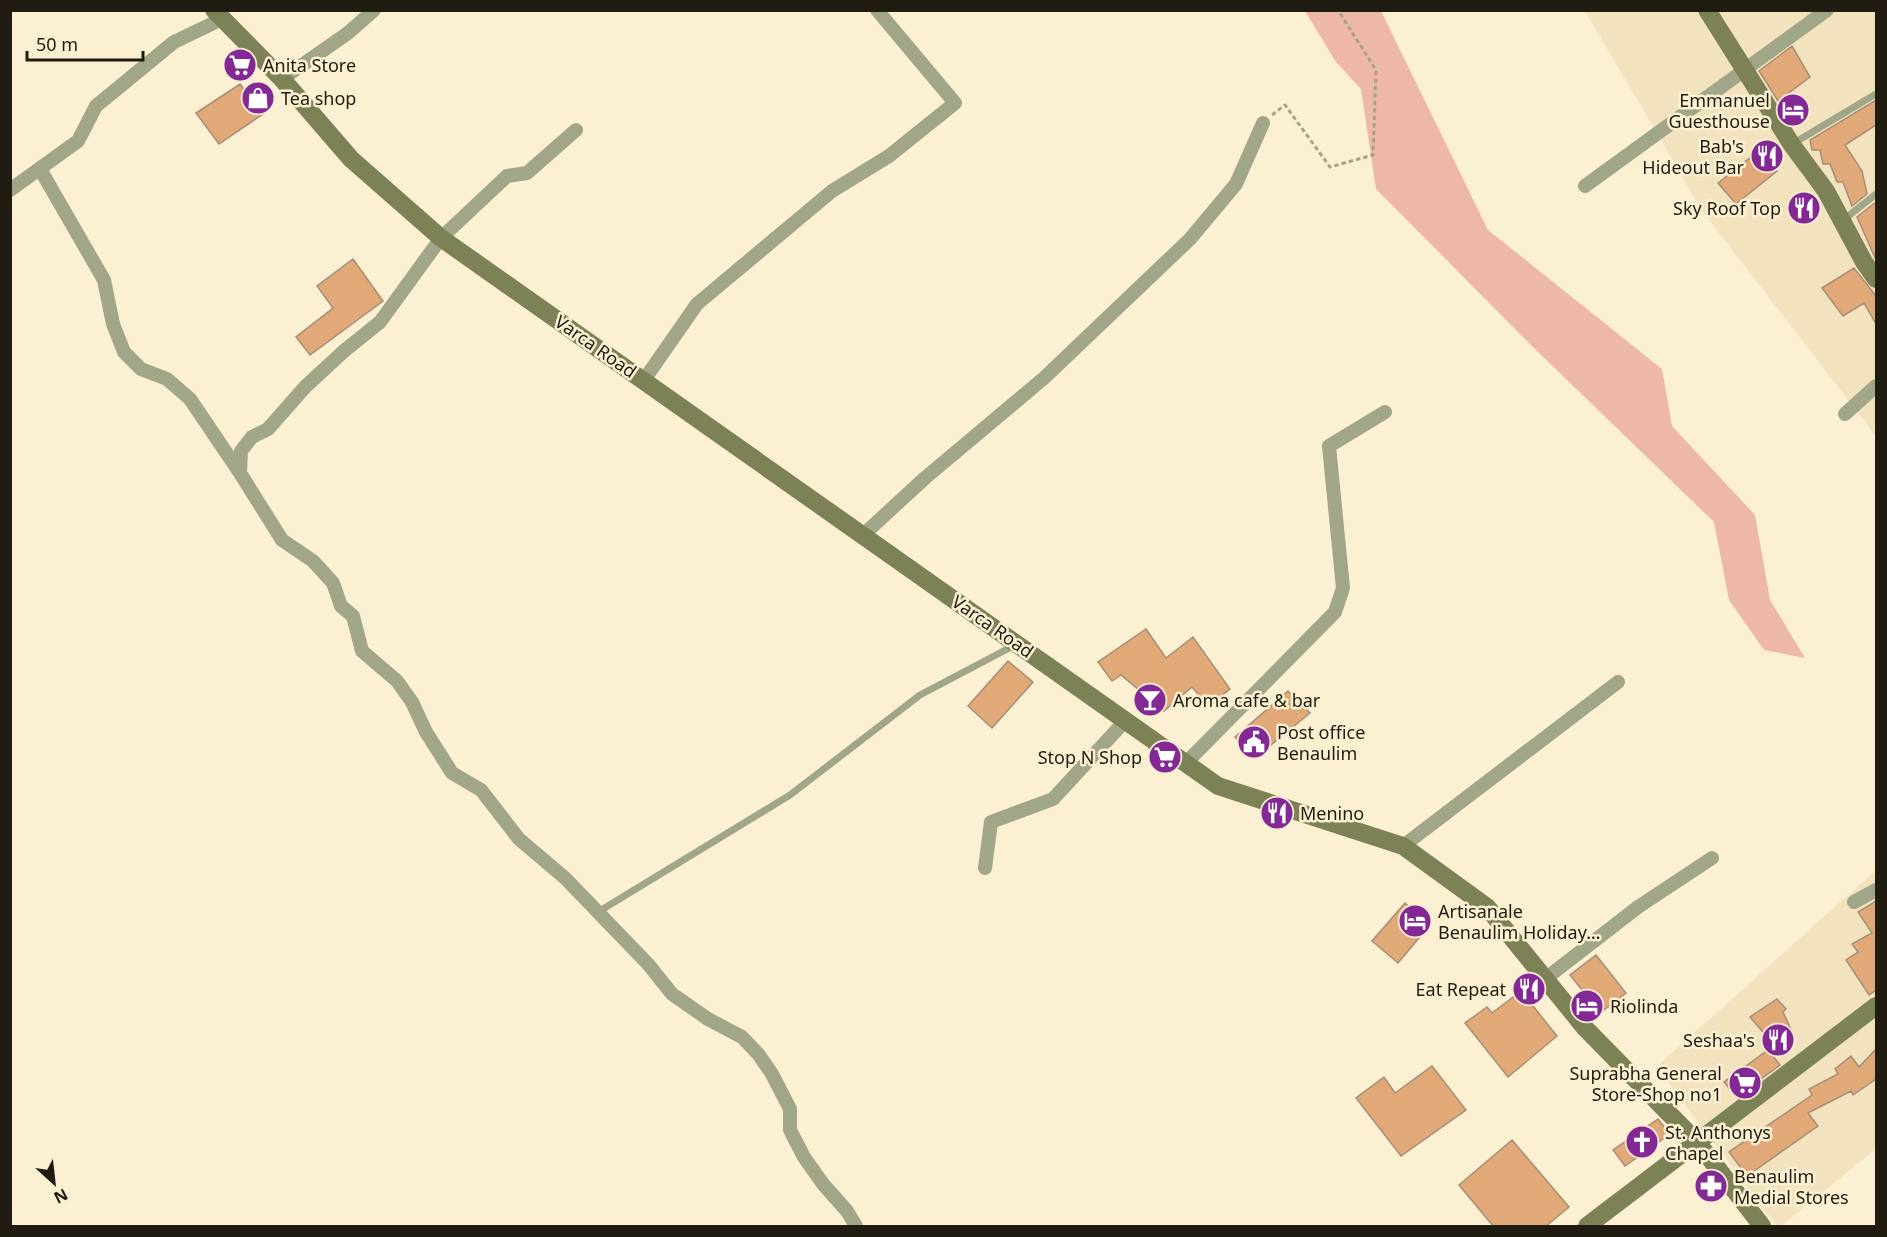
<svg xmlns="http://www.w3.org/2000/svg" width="1887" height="1237" font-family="'Noto Sans',sans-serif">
<rect width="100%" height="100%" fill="#fcf0d2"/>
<!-- built -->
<path fill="#f2e3be" d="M1585,11h291v425l-173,-224z
M1876,870v279l-95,77h-4l-121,-159z"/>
<!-- green -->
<path fill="#edb8a8" d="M1305,11h76l107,219 174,139 10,57 83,89 15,85 35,58 -41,-8 -35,-50 -15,-78 -177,-171 -161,-162 -15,-100 -25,-27z"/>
<!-- building -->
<path fill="#e0a977" stroke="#a68e79" stroke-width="1.5" d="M1792,46l18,31 -32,24 -19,-30z
M240,84l23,30 -44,30 -23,-31z
M1876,100v25l-31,20 17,26 5,23 -15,12 -9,-24h-6l-7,-18h-7l-3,-14h-8l-2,-10z
M1761,149l16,22 -41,33 -18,-21z
M1876,202v58l-19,-43z
M353,259l30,42 -73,54 -14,-18 37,-29 -16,-22z
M1854,268l22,28v28l-12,-21 -21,13 -21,-28z
M1146,629l20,29 27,-21 37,52 -22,17 -16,-19 -28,24 -43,-36 -9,6 -14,-19z
M1008,661l25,21 -41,46 -24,-22z
M1288,691l22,22 -55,45 -20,-21z
M1876,901v89l-7,5 -23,-35 12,-8 -6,-8 20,-11 -14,-21z
M1405,903l25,22 -32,38 -26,-22z
M1596,955l30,38 -26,20 -30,-38z
M1521,991l36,45 -49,41 -43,-54 22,-16 5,6z
M1777,999l9,10 -3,3 10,22 -20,10 -23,-27z
M1876,1049v30l-23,16 -2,-4 -43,22 10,13 -71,50 -18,-24 83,-57 -3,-6 29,-15 -3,-5 16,-13 8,11z
M1768,1050l12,15 -44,32 -12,-15z
M1432,1066l34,44 -65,46 -45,-58 28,-21 11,16z
M1658,1119l12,15 -45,32 -12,-16z
M1512,1140l57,67 -24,20h-51l-35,-42z"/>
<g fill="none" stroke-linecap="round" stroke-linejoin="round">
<!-- path -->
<path stroke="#aba18a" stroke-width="3" stroke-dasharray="4.5 3" stroke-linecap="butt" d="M1272,115l13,-10 45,62 43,-12 3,-85 -38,-60"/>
<!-- lane -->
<path stroke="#a2a689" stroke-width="7" d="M1794,143l82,-49
M1842,221l34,-27
M598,912l192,-117 130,-100 95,-50"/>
<!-- street -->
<path stroke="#a2a689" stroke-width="14" d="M282,79l66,-46 26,-23
M576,130l-49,43 -20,3 -66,62 -61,84 -36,29 -39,36 -37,42 -16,8 -11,14 -1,22 42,67 31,21 20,22 8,23 12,10 9,35 35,30 15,21 14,30 26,41 29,17 38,49 46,39 83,86 24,30 36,25 34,18 17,18 13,19 18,35v21l14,27 19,27 24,27 9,15
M40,169l64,111 9,44 11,28 17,17 26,10 23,20 50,74
M1585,186l242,-176
M10,190l68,-49 18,-35 78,-64 50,-24
M644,380l53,-76 135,-113 57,-35 66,-53 -78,-93
M1845,414l31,-28
M863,535l62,-57 119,-100 146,-139 46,-55 27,-61
M1186,763l149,-151 8,-24 -14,-142 56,-34
M1403,846l215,-164
M985,868l6,-46 62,-23 73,-79
M1854,902l22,-12
M1545,979l93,-72 74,-49"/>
<!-- secondary -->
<path stroke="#7d8256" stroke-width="18" d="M214,10l68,69 69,80 90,79 777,548 185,60 84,61 98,121 113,115 64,83
M1707,10l85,135 34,46 38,71 12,17
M1587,1226l289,-220"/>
</g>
<!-- icons -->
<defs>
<symbol id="supermarket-disc" viewBox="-11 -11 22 22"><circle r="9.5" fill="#832895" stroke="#fcf0d2"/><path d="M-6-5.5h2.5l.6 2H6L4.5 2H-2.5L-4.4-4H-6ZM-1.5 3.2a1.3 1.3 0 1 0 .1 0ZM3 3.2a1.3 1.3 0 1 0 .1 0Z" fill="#fff"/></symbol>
<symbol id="shop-disc" viewBox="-11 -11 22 22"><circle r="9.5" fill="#832895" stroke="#fcf0d2"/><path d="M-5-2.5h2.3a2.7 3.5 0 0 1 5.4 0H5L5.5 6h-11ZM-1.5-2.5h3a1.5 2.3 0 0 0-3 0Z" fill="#fff"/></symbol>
<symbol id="hotel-disc" viewBox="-11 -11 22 22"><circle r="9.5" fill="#832895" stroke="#fcf0d2"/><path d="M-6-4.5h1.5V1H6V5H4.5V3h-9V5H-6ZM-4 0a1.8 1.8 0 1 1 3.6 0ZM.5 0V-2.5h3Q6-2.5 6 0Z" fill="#fff"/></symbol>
<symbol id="restaurant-disc" viewBox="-11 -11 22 22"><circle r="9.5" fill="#832895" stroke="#fcf0d2"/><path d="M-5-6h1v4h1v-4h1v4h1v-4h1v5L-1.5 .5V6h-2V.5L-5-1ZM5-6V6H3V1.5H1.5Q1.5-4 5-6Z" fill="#fff"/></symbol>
<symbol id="bar-disc" viewBox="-11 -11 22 22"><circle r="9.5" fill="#832895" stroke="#fcf0d2"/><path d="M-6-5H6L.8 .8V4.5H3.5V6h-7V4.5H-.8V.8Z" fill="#fff"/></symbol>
<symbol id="civic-disc" viewBox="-11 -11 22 22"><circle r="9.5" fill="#832895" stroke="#fcf0d2"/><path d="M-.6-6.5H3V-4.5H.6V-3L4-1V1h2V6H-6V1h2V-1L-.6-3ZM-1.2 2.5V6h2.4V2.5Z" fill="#fff"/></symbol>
<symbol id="church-disc" viewBox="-11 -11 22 22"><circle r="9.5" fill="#832895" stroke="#fcf0d2"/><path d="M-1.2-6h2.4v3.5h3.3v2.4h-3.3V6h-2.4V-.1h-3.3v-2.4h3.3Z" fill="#fff"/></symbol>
<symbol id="pharmacy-disc" viewBox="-11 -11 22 22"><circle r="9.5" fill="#832895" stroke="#fcf0d2"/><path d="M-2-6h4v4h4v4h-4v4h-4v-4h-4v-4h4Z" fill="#fff"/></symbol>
</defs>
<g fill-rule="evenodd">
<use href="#supermarket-disc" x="221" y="46" width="38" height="38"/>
<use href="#shop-disc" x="239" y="79" width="38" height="38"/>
<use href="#hotel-disc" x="1774" y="91" width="38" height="38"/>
<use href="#restaurant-disc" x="1748" y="137" width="38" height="38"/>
<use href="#restaurant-disc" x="1785" y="189" width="38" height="38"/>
<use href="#bar-disc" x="1131" y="681" width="38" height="38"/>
<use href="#civic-disc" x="1235" y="723" width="38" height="38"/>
<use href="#supermarket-disc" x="1146" y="738" width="38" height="38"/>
<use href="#restaurant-disc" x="1258" y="794" width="38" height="38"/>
<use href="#hotel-disc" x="1396" y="902" width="38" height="38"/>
<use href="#restaurant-disc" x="1510" y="970" width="38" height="38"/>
<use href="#hotel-disc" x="1568" y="987" width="38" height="38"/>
<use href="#restaurant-disc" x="1759" y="1021" width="38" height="38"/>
<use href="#supermarket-disc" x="1726" y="1064" width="38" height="38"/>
<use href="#church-disc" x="1623" y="1123" width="38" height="38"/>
<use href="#pharmacy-disc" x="1692" y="1167" width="38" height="38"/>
</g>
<g text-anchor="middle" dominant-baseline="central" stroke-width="5" stroke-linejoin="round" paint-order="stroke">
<!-- poi labels -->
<g font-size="18" fill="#211c11" stroke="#fcf0d2" text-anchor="start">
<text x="263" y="65">Anita Store</text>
<text x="281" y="98">Tea shop</text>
<text x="1770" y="100" text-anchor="end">Emmanuel<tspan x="1770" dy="21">Guesthouse</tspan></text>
<text x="1744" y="146" text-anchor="end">Bab's<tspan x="1744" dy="21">Hideout Bar</tspan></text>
<text x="1781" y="208" text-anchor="end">Sky Roof Top</text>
<text x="1173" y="700">Aroma cafe &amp; bar</text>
<text x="1277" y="732">Post office<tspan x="1277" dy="21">Benaulim</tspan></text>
<text x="1142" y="757" text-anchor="end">Stop N Shop</text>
<text x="1300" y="813">Menino</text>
<text x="1438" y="911">Artisanale<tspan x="1438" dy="21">Benaulim Holiday…</tspan></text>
<text x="1506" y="989" text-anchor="end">Eat Repeat</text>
<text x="1610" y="1006">Riolinda</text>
<text x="1755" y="1040" text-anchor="end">Seshaa's</text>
<text x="1722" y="1073" text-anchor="end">Suprabha General<tspan x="1722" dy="21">Store-Shop no1</tspan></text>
<text x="1665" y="1132">St. Anthonys<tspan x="1665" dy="21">Chapel</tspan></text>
<text x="1734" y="1176">Benaulim<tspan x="1734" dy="21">Medial Stores</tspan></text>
</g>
<!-- street labels -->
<g font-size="18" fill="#211c11" stroke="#fcf0d2">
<text transform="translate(596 346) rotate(35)">Varca Road</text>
<text transform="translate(993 626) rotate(35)">Varca Road</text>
</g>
</g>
<!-- border -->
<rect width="1887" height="1237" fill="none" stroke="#211c11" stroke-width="24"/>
<!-- north arrow -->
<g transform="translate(54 1183) rotate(153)" stroke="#fcf0d2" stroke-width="4.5" paint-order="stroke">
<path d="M0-4.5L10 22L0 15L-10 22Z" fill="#211c11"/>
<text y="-9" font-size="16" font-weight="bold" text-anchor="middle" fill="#211c11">N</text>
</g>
<!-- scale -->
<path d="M27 51v9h116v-9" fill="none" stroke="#211c11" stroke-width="3"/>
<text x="36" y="51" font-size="18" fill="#211c11" stroke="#fcf0d2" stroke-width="4.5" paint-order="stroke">50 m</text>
</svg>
